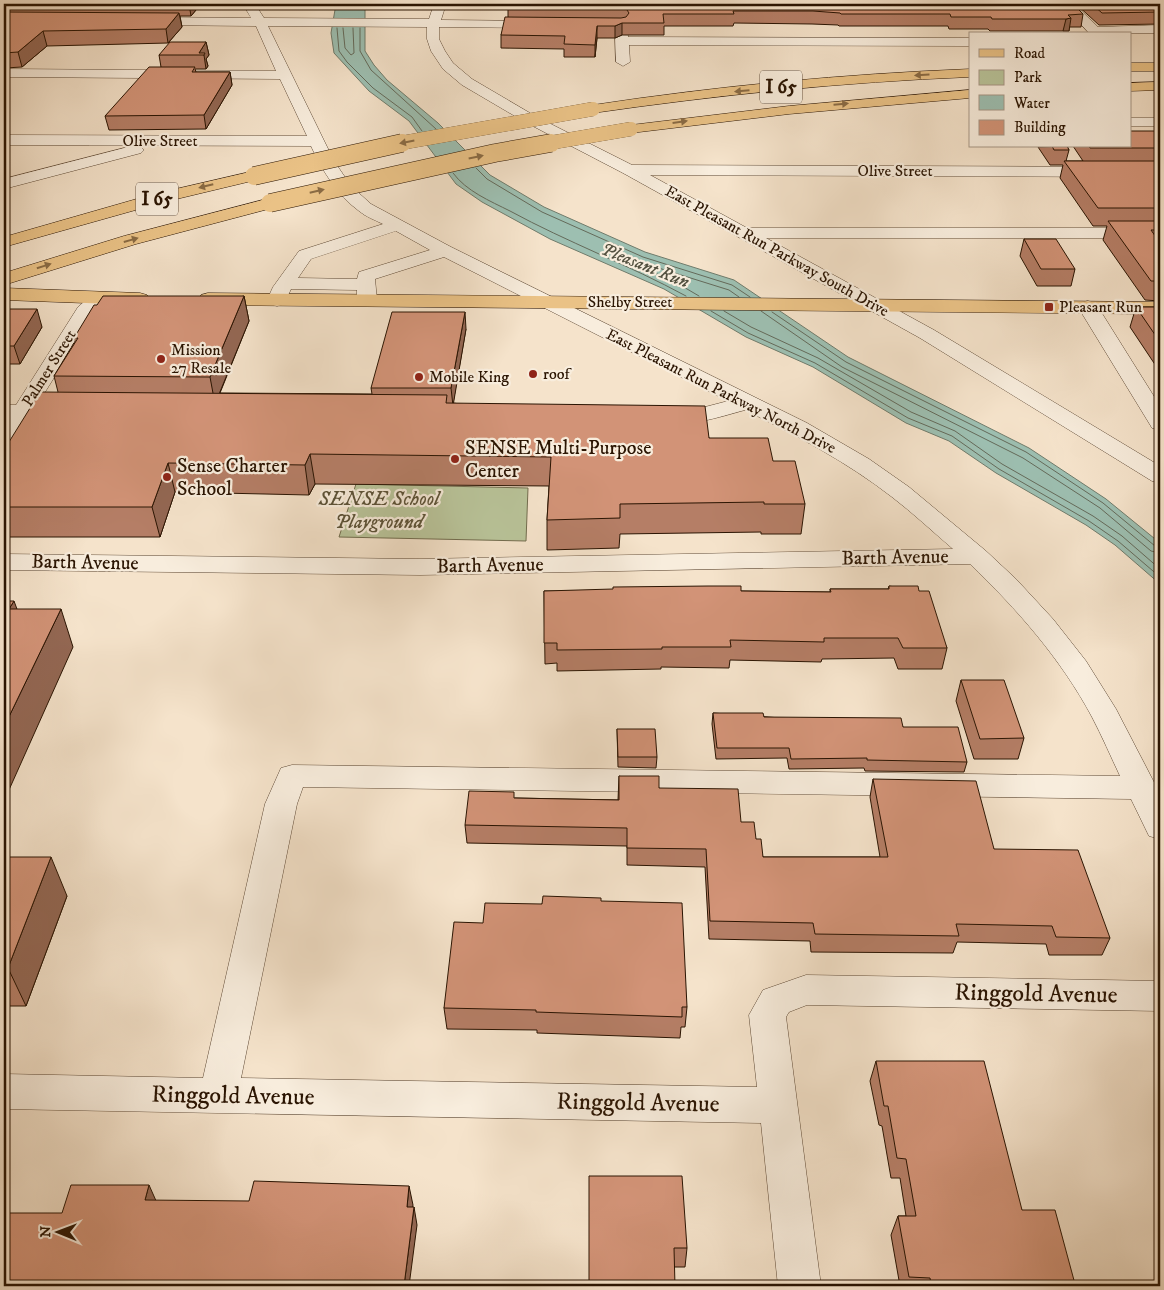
<svg xmlns="http://www.w3.org/2000/svg" width="1164" height="1290" font-family="'IM FELL DW Pica',serif">
<rect width="100%" height="100%" fill="#f5e3cb"/>
<filter id="stains"><feTurbulence type="fractalNoise" baseFrequency=".004" numOctaves="4"/><feColorMatrix values="0 0 0 0 .2 0 0 0 0 .09 0 0 0 0 .02 0 0 0 .5 -.17"/></filter>
<radialGradient id="worn" r=".72"><stop offset=".6" stop-color="#630" stop-opacity="0"/><stop offset="1" stop-color="#630" stop-opacity=".3"/></radialGradient>
<!-- green -->
<path fill="#b9c49a" stroke="#726c4e" d="M356,484l172,4 -2,53 -187,-4z"/>
<!-- water -->
<path fill="#9dbfb1" stroke="#6f7b6b" d="M336,4h29v47l9,14 13,15 51,43 52,52 54,32 101,45 89,28 114,77 181,91 77,51 54,44v41l-45,-39 -29,-20 -90,-52 -47,-32 -43,-18 -93,-56 -67,-30 -82,-48 -114,-50 -68,-37 -26,-18 -47,-63 -40,-30 -35,-38 -3,-20z"/>
<g fill="none" stroke-linecap="round" stroke-linejoin="round">
<!-- shore -->
<path stroke="#646a5a" stroke-width="1" d="M337,28l2,23 8,11 26,26 39,29 10,14
M343,28l2,20 6,7 3,-2 -1,-25
M360,28v23l11,19 65,59
M476,168l11,11 55,33 101,45 89,28 18,12
M453,173c13,18 37,28 57,38 57,31 119,54 176,85
M699,296l-29,-17 -23,-9 -1,-3 3,-2 80,25 10,7
M711,311l37,22 67,30 93,55 44,18 47,33 90,52 29,20 42,36
M724,311l27,16 67,31 93,54 44,19 47,33 91,52 29,20 38,33
M761,311l81,56 181,91 77,50 51,43 9,2
M772,312l74,50 180,90 77,51 52,43 5,1"/>
<defs>
<path id="minor" d="M243,4h12l9,14 165,1 5,-15h12l-5,16 105,1 2,3 -2,3 -4,1 -103,-1v12l6,12 8,12 19,16 63,37 97,49 528,2v10l-510,-2 97,53h413v10h-394l168,92 226,136v17l-8,-2 -232,-143 -297,-165 -98,-51 -63,-37 -19,-16 -12,-18 -4,-12v-12l-159,-1 66,135 17,25 20,18 80,43 356,176 62,36 40,28 77,64 30,28 37,40 33,42 30,48 41,79 3,7v44l-11,-3 -18,-37 -828,-12 -6,17 -56,274 516,9 -8,-72 14,-25 43,-15 354,6v30l-353,-6 -18,7 -3,5 35,269h-43l-17,-163 -757,-14v-35l199,4 62,-274 16,-36 11,-3 828,11c-9,-19 -18,-40 -28,-59 -31,-58 -75,-108 -122,-153l-550,11 -416,-5v-16l416,5 533,-10c-20,-17 -40,-36 -61,-52 -45,-35 -96,-62 -147,-87 -26,7 -57,18 -85,11l-3,-5 3,-5 45,-4 23,-6 -284,-144 -69,22 2,21 -3,4 -7,2 -7,-2 -3,-4v-10l-66,-1 -7,15 -7,2 -7,-2 -3,-4 6,-13 26,-36 84,-27c-8,-4 -17,-7 -24,-13 -22,-16 -37,-41 -48,-65l-307,-1v-10l303,1 -27,-57 -276,-2v-8l272,2 -20,-45 -111,-1 -6,-4 6,-4 106,1zM396,231l34,19 -71,22 -2,7 -59,-1 13,-19z
M614,4h12l2,33 342,1v8l-341,-1 1,17 -7,4 -7,-4z
M1062,4h12l24,23 62,-2v8l-70,1z
M1130,118h30v8h-30z
M136,145l5,2 3,3 -3,3 -137,36v-10z
M99,293l7,2 3,4 -16,16 -56,90 36,2 3,5 -3,5 -8,2 -36,-1 -17,28 -8,2v-24l4,-6 -4,-1v-12h12l62,-98 14,-12z
M1088,301l7,2 3,4 62,99v24l-8,-2 -3,-5 -71,-116 3,-4z"/>
<path id="major" d="M4,288l136,5 7,2 3,4 -3,4 -7,2 -136,-5z
M208,293l952,9v12l-952,-9 -7,-2 -3,-4 3,-4z"/>
<path id="highway" d="M1130,63h30v8h-30z
M970,69v8c-126,5 -252,18 -377,36l-5,-1 -2,-3 2,-3 5,-1c125,-19 251,-31 377,-36z
M1160,82v8l-30,1v-8z
M970,90v8l-181,16 -158,19 -5,-1 -2,-3 2,-3 5,-1 158,-19z
M254,171l6,2 2,3 -2,3 -96,23 -160,45v-10l150,-43z
M270,198l6,1 2,4 -2,4 -140,37 -132,41v-12l120,-37z"/>
</defs>
<!-- minor casing -->
<use href="#minor" stroke="#5d4834" stroke-width="1"/>
<!-- major casing -->
<use href="#major" stroke="#2a1402" stroke-width="1"/>
<!-- highway casing -->
<use href="#highway" stroke="#2a1402" stroke-width="1"/>
<!-- minor -->
<use href="#minor" fill="#f8eddd" fill-rule="evenodd"/>
<!-- major -->
<use href="#major" fill="#eac286" fill-rule="evenodd"/>
<!-- highway -->
<use href="#highway" fill="#eac286" fill-rule="evenodd"/>
<defs>
<path id="highway-bridge-far1" d="M395,144l198,-35
M543,144l88,-15"/>
<path id="highway-bridge" d="M254,176l148,-33
M270,203l225,-50 56,-10"/>
</defs>
<!-- highway-bridge-far1 casing -->
<use href="#highway-bridge-far1" stroke="#2a1402" stroke-width="14" stroke-linecap="butt"/>
<!-- highway-bridge casing -->
<use href="#highway-bridge" stroke="#2a1402" stroke-width="19" stroke-linecap="butt"/>
<!-- highway-bridge-far1 -->
<use href="#highway-bridge-far1" stroke="#eac286" stroke-width="14"/>
<!-- highway-bridge -->
<use href="#highway-bridge" stroke="#eac286" stroke-width="18"/>
</g>
<!-- wall -->
<path fill="#b57e66" stroke="#2a1402" d="M4,4h197l-10,12h-11l2,11 -14,16 -121,3 -25,21 -17,1 3,11 -4,4z
M508,4h565l10,10 -2,13h-12v4h-79l-2,-2h-39l-1,-3h-109l-1,-1 -26,-1 -78,-1 -1,3h-69v9h-42l-7,3h-18l-2,19h-31v-8l-63,-1v-13l7,-18z
M1076,4h84v20l-61,1z
M206,42l3,13 -3,4 2,7 -2,3h-11l1,3h34l2,13 -26,44 -97,1 -4,-14 56,-49 -2,-12z
M1160,131v170l-15,-1 -42,-60 4,-14h-14l-33,-48 3,-13h-13l-12,-18 29,-1 2,4 -3,11h17l-10,-15h57z
M1024,239l51,30 -4,17h-34l-17,-30z
M244,296l5,25 -29,72 152,1 -1,-6 95,-59 -13,74 256,35 64,23 32,43 -4,30h-40v-2l-141,2 -1,14 -72,2v-30l2,-34 -234,-2 -6,11 -134,-3 -15,45h-156v-87l54,-58 -4,-16 21,-35 -1,-3z
M1160,303v69l-30,-45 6,-20h23z
M4,309l38,18 -22,37h-16z
M889,586l30,5 28,57 -5,21h-44l-4,-11 -72,1 -1,3 -91,-2 -1,8 -68,-1v2l-104,2v-8l-12,1 -1,-73h197l89,1v-3h58z
M961,680l63,58 -6,21h-44l-18,-58z
M713,713l190,14 64,35 -3,10 -99,-1 -1,-3 -75,1 -2,-11 -71,1 -4,-35z
M617,729l40,28 -1,11 -38,-1z
M619,776l40,12 82,34 15,17 7,18h117l-10,-60 3,-18 121,70 116,89 -8,17h-53l-3,-11 -89,-2 -4,11 -142,-1 -1,-11 -101,-2 -4,-72 -78,-2v-19l-160,-3 -2,-18 50,-27 103,2z
M4,857l63,39 -41,110h-22z
M601,901l86,106 -2,20h-4l-1,11 -143,-5v-3l-90,-1 -3,-21 39,-85 59,-19z
M876,1061l146,149 53,74 -1,2h-174l-9,-51 7,-19h8l-6,-38h-9l-9,-52 -3,-1 -9,-44z
M589,1176l98,72 -2,19h-11z"/>
<!-- shaded-wall -->
<path fill="#936753" stroke="#2a1402" d="M189,4h12l-10,12z
M179,13l3,14 -14,16 -2,-14z
M1071,18l-2,13h-6l3,-12z
M622,23v12l-7,3v-12z
M597,26v12l-2,19v-12z
M43,31l4,15 -25,21 -4,-15z
M206,42l3,13 -3,4 2,7 -2,3 -2,-14 -5,-2z
M4,64l4,15 -4,4z
M230,72l2,13 -26,44 -2,-14z
M4,92l5,15 -5,6z
M244,296l5,25 -34,83 -5,-27z
M37,309l5,18 -22,37 -6,-18z
M465,312l1,17 -13,77 -2,-18z
M310,454l5,30 -6,11 -4,-30z
M168,463l7,29 -15,45 -8,-30z
M14,601l14,38 -19,-30z
M61,609l12,38 -69,154v-74z
M51,857l16,39 -41,110 -18,-38z
M149,1185l8,18 -12,-3z
M409,1186l4,19 -3,20 -3,-18z
M414,1207l3,18 -8,61h-5z"/>
<!-- building -->
<path fill="#d29377" stroke="#2a1402" d="M508,4h326l132,1 2,-1h105l10,10 -15,1 3,3 -5,1h-74l-1,-2h-40l-1,-3h-109l-1,-1 -27,-2h-80l1,3h-71l1,9h-42l-7,3h-18l-2,19 -31,-1 1,-8 -64,-1 4,-18 116,1 5,-1 3,-4 -4,-6 -118,-1z
M1092,4h68v8l-58,1z
M4,12l175,1 -13,16 -123,2 -25,21 -14,1z
M170,42h36l-7,11h6l-1,2h-45z
M149,67h46l-3,5h38l-26,43 -99,1z
M1130,131h30v17h-70l-1,-2h41z
M1052,146h15l2,4h-15z
M1064,161h96v47h-62z
M1108,221h52v9h-9l9,13v38h-9z
M1024,239h32l19,30h-34z
M103,296h141l-34,81 -156,-1 24,-38h-4l20,-33h3z
M1136,307h24v35z
M4,309h33l-23,37h-10z
M392,312h73l-14,76h-80z
M40,392l407,3 -1,8 259,3 4,32h59l5,23h22l10,43h-41v-2l-144,2v14l-73,2 4,-63 -241,-3 -5,11 -137,-2 -16,44h-148v-57z
M708,586h33v5l90,1 -1,-3h59v-3h29l1,5h10l18,57h-44l-5,-10h-74v4l-94,-2 1,7h-69v2l-105,1v-7h-13v-52l69,-2v-2z
M4,601h10l-5,8h52l-57,118z
M961,680h43l20,58 -44,1z
M713,713h50l1,4 137,1 2,9h55l9,35 -100,-2v-2l-76,1 -2,-11h-72z
M617,729h38l2,28h-39z
M619,776h40v12l79,1 3,33h13l2,17h5l2,18h125l-15,-78 103,2 18,68 84,1 32,88 -54,-1 -4,-11 -96,-2 3,12 -144,-2 -2,-11 -103,-2 -4,-72 -79,-1v-20l-162,-3 4,-34 45,1v6l105,2z
M4,857h47l-43,111h-4z
M543,896l58,2v3l81,2 5,104h-5v10l-146,-5v-2l-92,-2 10,-86 29,1 2,-20 57,1z
M876,1061h108l38,149h33l20,74h-144l-1,-6 -21,-1 -11,-61h18l-10,-57 -9,-1 -9,-52h-4z
M589,1176h93l5,72h-13l1,38h-86z
M254,1181l155,5 -2,21h7l-10,79h-400v-73h58l9,-28h78l-4,15 104,1z"/>
<!-- one-way arrows -->
<defs><path id="oneway-solid" d="M-6-.8H1V-3.2L6.5 0L1 3.2V.8H-6Z" transform="scale(1.25)"/></defs>
<g fill="#8a6b44">
<use href="#oneway-solid" transform="translate(922 75) rotate(177)"/>
<use href="#oneway-solid" transform="translate(742 91) rotate(175)"/>
<use href="#oneway-solid" transform="translate(841 104) rotate(-5)"/>
<use href="#oneway-solid" transform="translate(680 122) rotate(-8)"/>
<use href="#oneway-solid" transform="translate(407 142) rotate(169)"/>
<use href="#oneway-solid" transform="translate(476 157) rotate(-12)"/>
<use href="#oneway-solid" transform="translate(206 186) rotate(166)"/>
<use href="#oneway-solid" transform="translate(317 191) rotate(-13)"/>
<use href="#oneway-solid" transform="translate(131 240) rotate(-16)"/>
<use href="#oneway-solid" transform="translate(44 266) rotate(-17)"/>
</g>
<!-- markers -->
<g fill="#8f2418" stroke="#f8eddd" stroke-width="2">
<rect x="1044" y="302" width="10" height="10" rx="2.5"/>
<circle cx="161" cy="359" r="5"/>
<circle cx="533" cy="374" r="5"/>
<circle cx="419" cy="377" r="5"/>
<circle cx="455" cy="459" r="5"/>
<circle cx="167" cy="477" r="5"/>
</g>
<g text-anchor="middle" dominant-baseline="central" stroke-width="4.5" stroke-linejoin="round" paint-order="stroke">
<!-- far-street labels -->
<g font-size="16" fill="#2a1402" stroke="#f8eddd">
<text x="160" y="141">Olive Street</text>
<text x="895" y="171">Olive Street</text>
<text transform="translate(777 251) rotate(29)">East Pleasant Run Parkway South Drive</text>
<text x="630" y="302">Shelby Street</text>
<text transform="translate(49 368) rotate(-58)">Palmer Street</text>
<text transform="translate(721 391) rotate(27)">East Pleasant Run Parkway North Drive</text>
</g>
<!-- far-poi labels -->
<g font-size="16" fill="#2a1402" stroke="#f8eddd" text-anchor="start">
<text x="1059" y="307">Pleasant Run</text>
<text x="171" y="350">Mission<tspan x="171" dy="18">27 Resale</tspan></text>
<text x="543" y="374">roof</text>
<text x="429" y="377">Mobile King</text>
</g>
<!-- far-water labels -->
<g font-size="18" font-style="italic" fill="#52503f" stroke="#f8eddd">
<text transform="translate(645 266) rotate(22)">Pleasant Run</text>
</g>
<!-- shield labels -->
<g fill="#f8eddd" stroke="#685544" stroke-width="1">
<rect x="760" y="70.5" width="42" height="33" rx="4"/>
<rect x="136" y="182.5" width="42" height="33" rx="4"/>
</g>
<g font-size="19" font-weight="bold" fill="#2a1402">
<text x="781" y="87">I 65</text>
<text x="157" y="199">I 65</text>
</g>
<!-- poi labels -->
<g font-size="20" fill="#2a1402" stroke="#f8eddd" text-anchor="start">
<text x="465" y="448">SENSE Multi-Purpose<tspan x="465" dy="23">Center</tspan></text>
<text x="177" y="466">Sense Charter<tspan x="177" dy="23">School</tspan></text>
</g>
<!-- park labels -->
<g font-size="20" font-style="italic" fill="#5c5237" stroke="#f8eddd">
<text x="379" y="499">SENSE School<tspan x="379" dy="23">Playground</tspan></text>
</g>
<!-- street labels -->
<g font-size="20" fill="#2a1402" stroke="#f8eddd">
<text transform="translate(895 558) rotate(-1)">Barth Avenue</text>
<text transform="translate(85 563) rotate(1)">Barth Avenue</text>
<text transform="translate(490 566) rotate(-1)">Barth Avenue</text>
</g>
<!-- near-street labels -->
<g font-size="24" fill="#2a1402" stroke="#f8eddd">
<text transform="translate(1036 994) rotate(1)">Ringgold Avenue</text>
<text transform="translate(233 1096) rotate(1)">Ringgold Avenue</text>
<text transform="translate(638 1103) rotate(1)">Ringgold Avenue</text>
</g>
</g>
<!-- margin -->
<rect width="1164" height="1290" fill="none" stroke="#f5e3cb" stroke-width="20"/>
<rect x="5" y="5" width="1154" height="1280" fill="none" stroke="#2a1402" stroke-width="2.5"/>
<rect x="10" y="10" width="1144" height="1270" fill="none" stroke="#2a1402"/>
<!-- legend -->
<rect x="969" y="32" width="162" height="115" fill="#f8eddd" stroke="#a69685"/>
<rect x="979" y="49" width="25" height="8" fill="#eac286" stroke="#a69685"/>
<text x="1014" y="58" font-size="15" fill="#2a1402">Road</text>
<rect x="979" y="70" width="25" height="15" fill="#b9c49a" stroke="#a69685"/>
<text x="1014" y="82" font-size="15" fill="#2a1402">Park</text>
<rect x="979" y="95" width="25" height="15" fill="#9dbfb1" stroke="#a69685"/>
<text x="1014" y="108" font-size="15" fill="#2a1402">Water</text>
<rect x="979" y="120" width="25" height="15" fill="#d29377" stroke="#a69685"/>
<text x="1014" y="132" font-size="15" fill="#2a1402">Building</text>
<!-- north arrow -->
<g transform="translate(58 1232) rotate(271)" stroke="#f8eddd" stroke-width="4" paint-order="stroke">
<path d="M0-4L9 19L0 12L-9 19Z" fill="#2a1402"/>
<text y="-8" font-size="14" font-weight="bold" text-anchor="middle" fill="#2a1402">N</text>
</g>
<rect width="100%" height="100%" filter="url(#stains)"/>
<rect width="100%" height="100%" fill="url(#worn)"/>
</svg>
